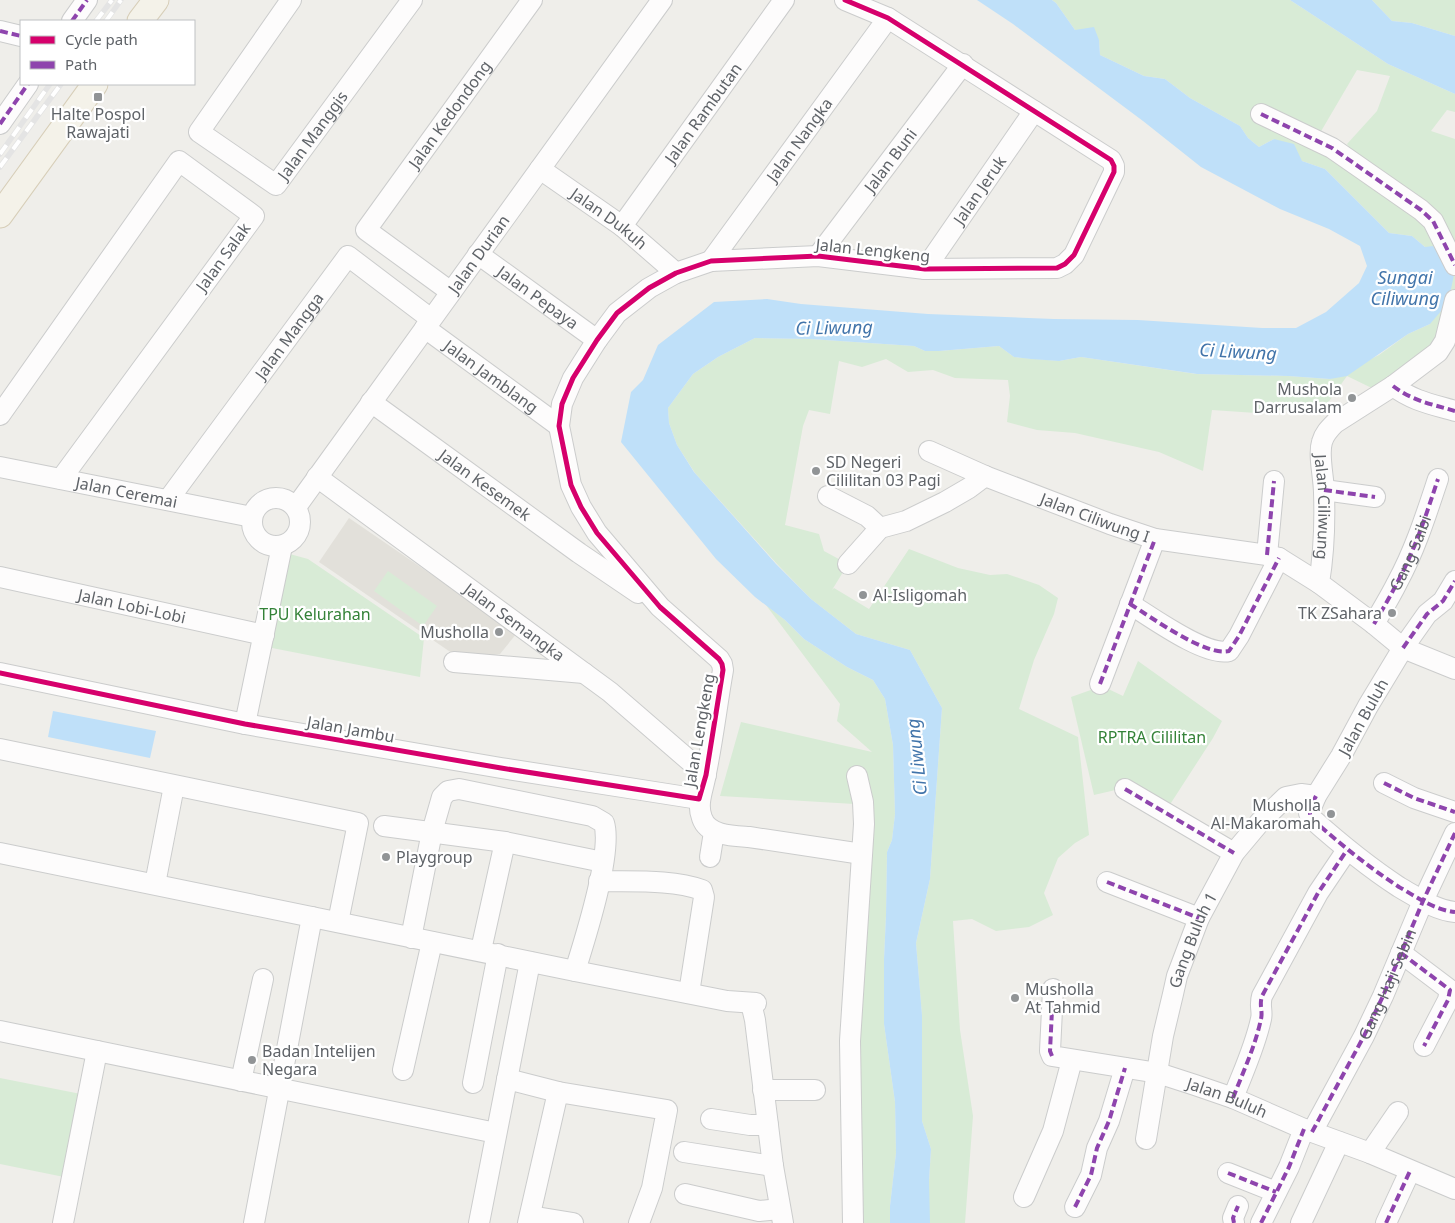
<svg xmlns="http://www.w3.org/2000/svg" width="1455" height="1223" font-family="'Noto Sans',sans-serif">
<rect width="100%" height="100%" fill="#efeeea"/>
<!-- education -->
<path fill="#e2e0da" d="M349,518l168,115 -17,21 -38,6 -143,-98z"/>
<!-- green -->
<path fill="#d8ebd6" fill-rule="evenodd" d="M1052,0h238l98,64 67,30v18l-8,-2 -16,21 24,8v161l-10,41 -63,52 -35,-17 -20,28 -71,9 -44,-3 -9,61 -44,-19 -84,-19 -38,-3 -30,-8 3,-26 -2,-16 -53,-2 -22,-8 -25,2 -22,-13 -24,8 -23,-6 -9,53 -21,-4 -6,16 -18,99 34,9 5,17 24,13 -16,26 2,-2 35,21 40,-60 49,19 32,7 17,-1 32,11 19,13 -4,16 -20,46 -15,49 59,28 11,98 -14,8 -17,15 -14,35 9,22 -24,12 -33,4 -24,-12 -19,2 7,109 13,86 -8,107h-36v-42l2,-32 -9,-28v-105l-6,-73 14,-64 12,-171 -32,-58 -54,-16 -45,-35 -34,-35 -82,-91 -18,-28 -8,-22 -1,-15 25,-34 25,-17 37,-19 55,1 104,7 11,5h14l60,-5 15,11 45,4 22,-4 115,17 92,2 42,3 49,-24 29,-21 22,-10 -5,-77 -13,-11 -23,-3 -64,-64 -23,-8 -28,-22 -15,8 -11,-9 -8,-12 -50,-28 -25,-19 -21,-3 -44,-21 -1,-15 -24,-10 -19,-27zM1357,70l33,6 -13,35 -30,33 20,27 -47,-38z
M1372,0h83v36l-43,-13 -20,-2z
M286,553l22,6 116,79 -4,39 -153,-30z
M388,571l49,35 -14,20 -49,-35z
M766,605l19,15 19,19 43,28 26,13 12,19 8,46 2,69 -3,26 -5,12 -1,63 -2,44v65l11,78 1,51 -6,53v17h-37l-1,-57 19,-361 -151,-9 21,-74 131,30 -35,-31 3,-17z
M1138,661l84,60 -9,17 -44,68 -32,-21 -43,10 -23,-98 31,-11 21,10z
M0,1078l86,17 -17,83 -69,-14z"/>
<!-- water -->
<path fill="#bfe0f9" d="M977,0h75l4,3 19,27 19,-3 5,13 1,15 44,21 21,3 25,19 50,28 8,12 11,9 15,-8 20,5 8,17 23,8 64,64 23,3 13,11 8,-1 21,29 -6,28 -18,21 -22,10 -61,42 -17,3 -42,-3 -91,-2 -116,-17 -22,4 -28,-2 -17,-2 -15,-11 -60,5h-14l-11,-5 -104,-7 -55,-1 -37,19 -25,17 -25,34 1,15 8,22 17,27 82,92 35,35 45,35 54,16 32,58 -12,171 -14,64 6,72v106l9,28 -2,32 1,42h-40v-17l6,-53 -1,-51 -11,-78v-65l2,-44 1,-63 5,-12 3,-26 -2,-69 -8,-46 -12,-19 -26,-13 -43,-28 -19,-19 -30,-23 -39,-38 -95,-117 10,-50 12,-12 15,-35 56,-43 53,-3 34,5 127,10 126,5 84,1 124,8h34l30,-16 33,-29 8,-17 -7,-20 -31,-17 -49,-20 -79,-42 -58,-46 -130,-97z
M1290,0h82l20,21 20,2 43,13v58l-67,-30z
M53,711l103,20 -6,27 -102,-21z"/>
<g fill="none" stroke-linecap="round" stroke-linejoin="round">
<defs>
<g id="minor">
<path id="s1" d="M291,0l-92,132 77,53 136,-185"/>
<path d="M845,0l43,18 223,142 3,6v6l-40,83 -9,9 -8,4 -132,1 -107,-13 -107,5 -35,12 -27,15 -32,25 -20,27 -24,38 -11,26 -3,22 12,59 10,22 16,26 63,74 59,52 3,5 1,6c-6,34 -10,69 -17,103 -2,15 -10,30 -4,45 6,18 32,18 47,19l113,17"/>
<path d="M72,21l15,-21"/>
<path d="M0,31l21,5"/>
<path d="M1261,114l71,34 89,62 12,11 22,44"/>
<path d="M0,124l28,-40"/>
<path id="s2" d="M540,169l82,57 54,47"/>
<path id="s3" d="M622,226l162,-226"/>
<path id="s4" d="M478,254l119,86"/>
<path id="s5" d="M818,256l145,-192"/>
<path id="s6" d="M711,261l177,-243"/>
<path id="s7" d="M925,269l109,-158"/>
<path id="s8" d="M451,292l-85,-62 166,-230"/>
<path id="s9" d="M1455,300l-10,41 -7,11 -45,34 -58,37c-6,6 -11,11 -13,19 -4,13 2,36 2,51 1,30 0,60 -5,90l55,41 29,24 52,21"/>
<path id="s10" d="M425,328l134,98"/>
<path d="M1393,386c20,15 38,18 62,25"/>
<path id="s11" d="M371,402l208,151 59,40"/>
<path d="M0,415l179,-254 75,55 -193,263"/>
<path id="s12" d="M929,451l56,25 125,48 45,15 112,16 12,3 40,25"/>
<path id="s13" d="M0,467l252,50"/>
<path id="s14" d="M317,477l293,215 96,83"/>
<path d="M1324,490l51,7"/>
<path d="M828,496l39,20 13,12"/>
<circle cx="276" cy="522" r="24"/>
<path id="s15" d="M168,500l180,-244 83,63"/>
<path id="s16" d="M296,507l366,-507"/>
<path d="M1267,555l7,-74"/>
<path d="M848,564l32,-36 26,-7 39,-19 24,-14 16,-12"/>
<path id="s17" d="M0,577l264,58"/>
<path d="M1455,581l-12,20 -16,13 -24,34 -35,58 -27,50 -25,40 -7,17 2,5c28,25 56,48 88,69 18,10 35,23 56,25"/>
<path d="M1130,604c21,13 76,53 99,47l10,-15 40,-78"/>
<path id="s18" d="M1374,624c8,-14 16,-27 23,-41 18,-33 29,-68 41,-104"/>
<path d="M454,662l130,11"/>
<path d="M0,673l245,51 256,44 198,31"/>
<path d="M1100,684l55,-145"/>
<path d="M245,724l37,-178"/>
<path d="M0,749l358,74 -20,99"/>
<path d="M1384,783l30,15 41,14"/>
<path d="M1125,789l109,64"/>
<path d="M384,826l121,16 98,20"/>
<path d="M0,853l575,118c10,-32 38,-119 29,-148l-12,-7 -133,-27 -11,2 -6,6 -10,35 -21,106"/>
<path d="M710,857l4,-25"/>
<path d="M599,881c32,1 73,-2 103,9l2,7 -15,96"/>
<path d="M1107,882l92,36"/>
<path d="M155,884l19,-98"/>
<path d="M481,950l24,-108"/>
<path d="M1401,953l49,37 -2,10 -24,46"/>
<path d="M575,971l152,30 29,2"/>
<path id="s19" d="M1053,989l-3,62 2,5 106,17 37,12 38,13 71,31 66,24 85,36"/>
<path d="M751,1003l4,17 18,146 10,57"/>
<path d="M0,1031l496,102"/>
<path d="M403,1070l29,-128"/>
<path d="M507,1079l51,13"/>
<path d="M241,1081l22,-102"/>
<path d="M473,1083l25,-129"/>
<path d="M763,1090h52"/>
<path d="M1233,1098c10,-26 22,-51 28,-79 2,-8 -2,-13 1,-23l56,-103 29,-43"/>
<path d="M711,1119l39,6h18"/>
<path d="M1312,1132l52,-96 19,-40 40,-95 32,-68"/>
<path id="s20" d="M1146,1139l17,-103 10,-42 4,-18 22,-58 35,-65 26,-31 26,-25 15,-3 15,2"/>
<path d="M684,1152l89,14"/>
<path d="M1370,1153l28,-41"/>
<path d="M1228,1173l48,19"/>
<path d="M685,1194l74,17 21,-2"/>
<path d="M1024,1197l29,-66 19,-71"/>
<path d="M1075,1207l16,-32 6,-27 12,-27 16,-53"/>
<path d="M530,1216l43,7"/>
<path d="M63,1223l34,-172"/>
<path d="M254,1223l58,-306"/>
<path d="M479,1223l51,-261"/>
<path d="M528,1223l30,-131 109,18 -15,78 -13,35"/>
<path d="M853,1223l-3,-182 14,-217 -1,-22 -6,-26"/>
<path d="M1234,1223l-1,-5 5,-12"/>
<path d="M1261,1223l28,-56 15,-38"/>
<path d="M1301,1223l38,-81"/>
<path d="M1386,1223l24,-52"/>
</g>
<path id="major" d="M140,21l16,-21
M0,215l95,-131"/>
</defs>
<!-- minor casing -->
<use href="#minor" stroke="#cbcccc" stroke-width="22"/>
<!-- major casing -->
<use href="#major" stroke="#d7ceb8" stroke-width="27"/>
<!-- minor -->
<use href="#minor" stroke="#fdfcfc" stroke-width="20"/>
<!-- major -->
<use href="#major" stroke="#f4f2e9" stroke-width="25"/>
<defs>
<path id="rail" d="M96,21l16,-21
M106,21l15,-21
M0,154l50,-70
M0,167l61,-83"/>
</defs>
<!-- rail casing -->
<use href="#rail" stroke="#e4e4e4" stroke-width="5.5"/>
<!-- rail -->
<use href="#rail" stroke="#fff" stroke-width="4" stroke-dasharray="11" stroke-linecap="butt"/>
<!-- quiet -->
<g stroke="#8e44ad" stroke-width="4" stroke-dasharray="8 4" stroke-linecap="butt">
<path d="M72,21l15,-21"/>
<path d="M0,31l21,5"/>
<path d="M1261,114l71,34 89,62 12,11 22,44"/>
<path d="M0,124l28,-40"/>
<path d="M1393,386c20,15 38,18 62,25"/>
<path d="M1324,490l51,7"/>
<path d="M1267,555l7,-74"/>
<path d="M1130,604c21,13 76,53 99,47l10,-15 40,-78"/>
<path d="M1374,624c8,-14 16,-27 23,-41 18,-33 29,-68 41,-104"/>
<path d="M1403,648l24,-34 16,-13 12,-20"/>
<path d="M1100,684l55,-145"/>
<path d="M1384,783l30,15 41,14"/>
<path d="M1125,789l109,64"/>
<path d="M1316,796c-4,8 -8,14 -5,22 28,25 56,48 88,69 18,10 35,23 56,25"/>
<path d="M1107,882l92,36"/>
<path d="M1401,953l49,37 -2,10 -24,46"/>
<path d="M1052,1056l-2,-5 3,-62"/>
<path d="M1233,1098c10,-26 22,-51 28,-79 2,-8 -2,-13 1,-23l56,-103 29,-43"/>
<path id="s21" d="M1312,1132l52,-96 19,-40 40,-95 32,-68"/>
<path d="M1228,1173l48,19"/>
<path d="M1075,1207l16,-32 6,-27 12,-27 16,-53"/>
<path d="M1234,1223l-1,-5 5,-12"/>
<path d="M1261,1223l28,-56 15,-38"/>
<path d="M1386,1223l24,-52"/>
</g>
<defs>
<path id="cycleway" d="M0,673l245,51 256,44 198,31 7,-24 17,-105 -1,-6 -3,-5 -59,-52 -63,-74 -16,-26 -10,-22 -12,-59 3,-22 11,-26 24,-38 20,-27 32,-25 27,-15 35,-12 107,-5 107,13 132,-1 8,-4 9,-9 40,-83v-6l-3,-6 -223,-142 -43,-18"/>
</defs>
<!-- cycleway casing -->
<use href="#cycleway" stroke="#fff" stroke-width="8"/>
<!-- cycleway -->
<use href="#cycleway" stroke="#d6006c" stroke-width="5"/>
</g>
<!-- markers -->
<g fill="#919496" stroke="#fff" stroke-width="2">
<rect x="93" y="92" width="10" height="10" rx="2.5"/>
<circle cx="1352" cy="398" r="5"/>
<circle cx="816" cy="471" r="5"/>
<circle cx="863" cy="595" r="5"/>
<circle cx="1392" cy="613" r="5"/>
<circle cx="499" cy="632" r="5"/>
<circle cx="1331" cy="814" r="5"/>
<circle cx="386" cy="857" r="5"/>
<circle cx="1015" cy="998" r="5"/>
<circle cx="252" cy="1060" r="5"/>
</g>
<g text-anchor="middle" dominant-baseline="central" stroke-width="4.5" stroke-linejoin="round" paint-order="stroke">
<!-- street labels -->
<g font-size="16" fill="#5f6368" stroke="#fff">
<text stroke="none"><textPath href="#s3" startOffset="139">Jalan Rambutan</textPath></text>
<text stroke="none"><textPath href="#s8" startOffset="248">Jalan Kedondong</textPath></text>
<text stroke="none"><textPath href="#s1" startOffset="316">Jalan Manggis</textPath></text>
<text stroke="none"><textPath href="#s6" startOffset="150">Jalan Nangka</textPath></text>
<text stroke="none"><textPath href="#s5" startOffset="120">Jalan Buni</textPath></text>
<text stroke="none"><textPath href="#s7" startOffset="96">Jalan Jeruk</textPath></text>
<text stroke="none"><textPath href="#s2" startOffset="85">Jalan Dukuh</textPath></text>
<text transform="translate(873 250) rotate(6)">Jalan Lengkeng</text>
<text stroke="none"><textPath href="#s16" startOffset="312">Jalan Durian</textPath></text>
<text transform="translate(223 257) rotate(-54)">Jalan Salak</text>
<text stroke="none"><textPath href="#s4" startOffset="74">Jalan Pepaya</textPath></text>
<text stroke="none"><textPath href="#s15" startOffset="204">Jalan Mangga</textPath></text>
<text stroke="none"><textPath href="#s10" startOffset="82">Jalan Jamblang</textPath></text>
<text stroke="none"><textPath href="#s11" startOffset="141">Jalan Kesemek</textPath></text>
<text stroke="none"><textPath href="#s13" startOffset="129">Jalan Ceremai</textPath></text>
<text stroke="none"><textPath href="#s9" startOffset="269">Jalan Ciliwung</textPath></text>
<text stroke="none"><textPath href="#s12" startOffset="179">Jalan Ciliwung I</textPath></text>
<text stroke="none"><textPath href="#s18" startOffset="80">Gang Saibi</textPath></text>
<text stroke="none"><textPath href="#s17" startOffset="135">Jalan Lobi-Lobi</textPath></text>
<text stroke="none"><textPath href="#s14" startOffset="245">Jalan Semangka</textPath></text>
<text transform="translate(1363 717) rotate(-61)">Jalan Buluh</text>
<text transform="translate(351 729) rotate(10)">Jalan Jambu</text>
<text transform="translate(699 730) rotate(-80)">Jalan Lengkeng</text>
<text stroke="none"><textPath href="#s20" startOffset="205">Gang Buluh 1</textPath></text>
<text stroke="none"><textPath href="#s21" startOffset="166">Gang Haji Sebin</textPath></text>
<text stroke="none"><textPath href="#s19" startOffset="248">Jalan Buluh</textPath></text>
</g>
<!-- poi labels -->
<g font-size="16" fill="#5f6368" stroke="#fff" text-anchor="start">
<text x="98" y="114" text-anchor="middle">Halte Pospol<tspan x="98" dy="18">Rawajati</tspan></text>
<text x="1342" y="389" text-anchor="end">Mushola<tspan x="1342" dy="18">Darrusalam</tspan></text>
<text x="826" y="462">SD Negeri<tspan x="826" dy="18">Cililitan 03 Pagi</tspan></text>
<text x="873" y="595">Al-Isligomah</text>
<text x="1382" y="613" text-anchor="end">TK ZSahara</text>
<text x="489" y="632" text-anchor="end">Musholla</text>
<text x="1321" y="805" text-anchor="end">Musholla<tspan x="1321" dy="18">Al-Makaromah</tspan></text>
<text x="396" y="857">Playgroup</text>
<text x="1025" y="989">Musholla<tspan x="1025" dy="18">At Tahmid</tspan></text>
<text x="262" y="1051">Badan Intelijen<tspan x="262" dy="18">Negara</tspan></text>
</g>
<!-- park labels -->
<g font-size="16" fill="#348238" stroke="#fff">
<text x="315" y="614">TPU Kelurahan</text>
<text x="1152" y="737">RPTRA Cililitan</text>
</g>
<!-- water labels -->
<g font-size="18" font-style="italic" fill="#4174aa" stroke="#fff">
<text x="1405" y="277">Sungai<tspan x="1405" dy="21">Ciliwung</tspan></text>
<text transform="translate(834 327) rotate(-1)">Ci Liwung</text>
<text transform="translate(1238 351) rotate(3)">Ci Liwung</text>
<text transform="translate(916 757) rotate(-96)">Ci Liwung</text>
</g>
</g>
<!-- legend -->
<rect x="20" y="20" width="175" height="65" fill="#ffffff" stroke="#bfc1c3"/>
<rect x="30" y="36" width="25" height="8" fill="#d6006c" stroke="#bfc1c3"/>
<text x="65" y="45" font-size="15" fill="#5f6368">Cycle path</text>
<rect x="30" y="61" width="25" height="8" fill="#8e44ad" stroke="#bfc1c3"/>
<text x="65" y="70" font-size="15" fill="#5f6368">Path</text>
</svg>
